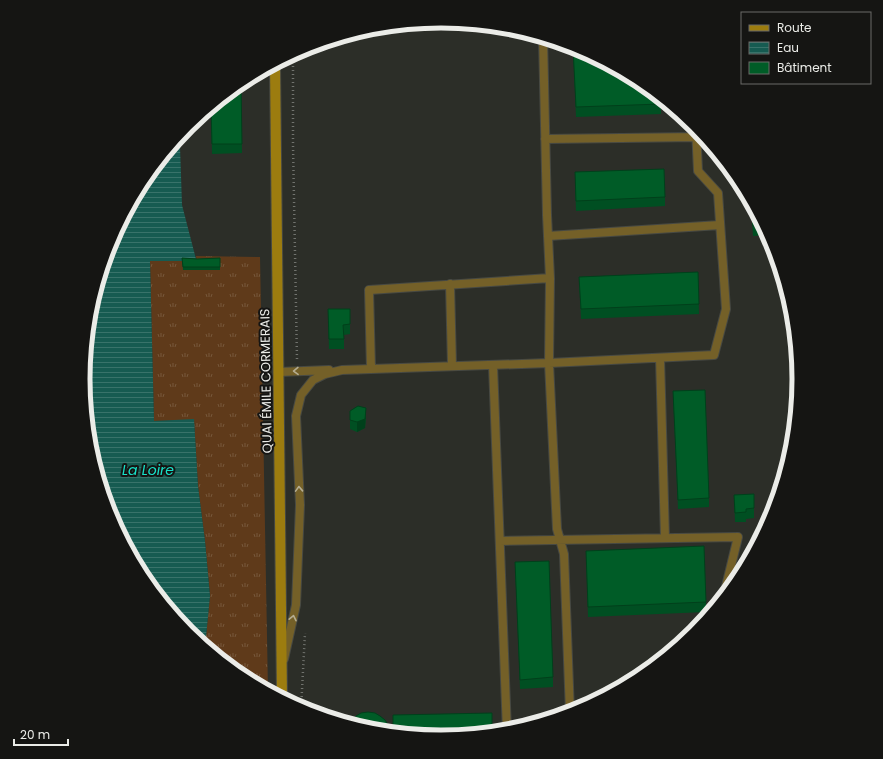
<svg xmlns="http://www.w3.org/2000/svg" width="883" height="759" font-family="Poppins,sans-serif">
<defs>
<pattern id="grass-tufts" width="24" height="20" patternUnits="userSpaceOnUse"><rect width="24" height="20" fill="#5f3a1a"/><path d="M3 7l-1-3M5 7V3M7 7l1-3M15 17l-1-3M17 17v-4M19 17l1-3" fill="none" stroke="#76573b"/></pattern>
<pattern id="water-rules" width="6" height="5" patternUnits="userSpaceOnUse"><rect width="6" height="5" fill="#165b51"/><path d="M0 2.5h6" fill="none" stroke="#38736a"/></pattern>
</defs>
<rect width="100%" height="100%" fill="#2c2e28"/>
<!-- grass -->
<path fill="url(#grass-tufts)" d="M196,256l64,1 8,434 -26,-14 -37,-30 5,-52 -5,-54 -7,-55 -4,-66 -40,1 -4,-160h32l15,2z"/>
<!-- water -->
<path fill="url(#water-rules)" d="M179,137l1,9 2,59 15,58 -15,-2h-32l4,160 40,-2 4,67 7,55 5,55 -5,51 -17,-14 -45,-55 -33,-62 -20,-67 -7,-70 7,-70 20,-67 34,-62z"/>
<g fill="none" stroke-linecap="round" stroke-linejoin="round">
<defs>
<path id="service" d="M543,37l4,178 3,63 -1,85 8,166 7,25 6,159
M545,139l152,-2
M548,236l172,-11
M450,284l2,82
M660,358l5,180
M493,365l14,367
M371,369l-2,-79 181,-12
M279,372l50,-2
M500,541l238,-4 -15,62
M284,659l12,-54 4,-100 -4,-89 5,-21 12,-15 12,-6 17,-4 207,-7 165,-8 12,-46 -8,-116 -20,-22 -2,-43"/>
<path id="secondary" d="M275,64l7,635"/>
</defs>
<!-- service casing -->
<use href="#service" stroke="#474943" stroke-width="10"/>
<!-- secondary casing -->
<use href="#secondary" stroke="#474943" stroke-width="12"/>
<!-- path -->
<path stroke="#71736e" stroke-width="2.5" stroke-dasharray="1 3" stroke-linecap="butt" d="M293,54v91l4,215
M301,709l4,-76"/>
<!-- service -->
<use href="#service" stroke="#746028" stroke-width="8"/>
<!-- secondary -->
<use href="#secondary" stroke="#9c7c0f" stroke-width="10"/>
</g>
<!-- wall -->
<path fill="#004f22" d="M573,46l6,2 62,34 20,16v16l-85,3z
M241,84l1,69 -30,1 -1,-47z
M575,182l90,15v9l-89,5z
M751,202l18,33 -16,1z
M182,258l15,1 23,-1v12h-37z
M698,272l1,42 -118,5 -2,-42z
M328,309h22v25l-6,1v14h-15z
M673,391l36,107v9l-31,2z
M350,411l16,7 -1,10 -8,4 -7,-3z
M754,494v24l-8,1v3h-11l-1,-27z
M586,551l120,51v10l-118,5z
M515,562l38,115v10l-33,2z"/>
<!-- shaded-wall -->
<path fill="#00401b" d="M366,408l-1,20 -8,4v-10z"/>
<!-- building -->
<path fill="#005c27" stroke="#00401b" d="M573,47l6,1 38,21h-1v3h7l18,10 20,16v6l-85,3z
M239,84h2l1,60h-30l-1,-37z
M664,169l1,28 -89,4 -1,-29z
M751,202l13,24h-11z
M182,258l15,1 23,-1v9h-37z
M698,272l1,32 -118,5 -2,-32z
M328,309h22v15l-7,1 1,14h-15z
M705,390l4,108 -31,2 -5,-109z
M358,406l8,2 -1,11 -8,3 -7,-2v-9z
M754,494v14l-8,1v3l-11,1 -1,-18z
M704,546l2,56 -118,5 -2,-56z
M549,561l4,116 -33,3 -5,-118z
M368,712l7,1 5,3 5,4 4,6h4v-11l99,-2v20l-51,5 -70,-7 -21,-6 2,-4 4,-5 5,-3z
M542,722l-21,6v-5z"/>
<!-- one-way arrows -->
<defs><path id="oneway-chevron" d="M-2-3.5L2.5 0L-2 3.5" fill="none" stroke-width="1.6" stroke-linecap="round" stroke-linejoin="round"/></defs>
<g stroke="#b5ad92">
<use href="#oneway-chevron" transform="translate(296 371) rotate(179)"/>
<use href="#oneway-chevron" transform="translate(299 489) rotate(-92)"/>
<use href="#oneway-chevron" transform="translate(293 618) rotate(-78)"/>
</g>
<g text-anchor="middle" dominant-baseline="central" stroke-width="4" stroke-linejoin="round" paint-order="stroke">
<!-- street labels -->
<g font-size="13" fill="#ebece8" stroke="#151513">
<text transform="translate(266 381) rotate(-91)">QUAI ÉMILE CORMERAIS</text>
</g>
<!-- water labels -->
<g font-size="14" font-style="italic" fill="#17e1c8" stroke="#151513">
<text x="148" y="470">La Loire</text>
</g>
</g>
<!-- crop -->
<path d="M0 0H883V759H0ZM90 379a351 351 0 1 1 702 0a351 351 0 1 1-702 0Z" fill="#151513" fill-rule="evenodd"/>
<path fill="none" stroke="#ebece8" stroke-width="5" d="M90 379a351 351 0 1 1 702 0a351 351 0 1 1-702 0Z"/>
<!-- legend -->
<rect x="741" y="12" width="130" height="72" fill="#151513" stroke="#6b6b68"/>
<rect x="749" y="25" width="20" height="6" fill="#9c7c0f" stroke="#6b6b68"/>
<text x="777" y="32" font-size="12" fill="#ebece8">Route</text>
<rect x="749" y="42" width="20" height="12" fill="url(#water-rules)" stroke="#6b6b68"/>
<text x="777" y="52" font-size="12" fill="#ebece8">Eau</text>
<rect x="749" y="62" width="20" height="12" fill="#005c27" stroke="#6b6b68"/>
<text x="777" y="72" font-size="12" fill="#ebece8">Bâtiment</text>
<!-- scale -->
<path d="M14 739v6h54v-6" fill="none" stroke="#ebece8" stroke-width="2"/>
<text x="20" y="739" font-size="12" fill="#ebece8" stroke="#151513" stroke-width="3" paint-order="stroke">20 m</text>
</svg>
